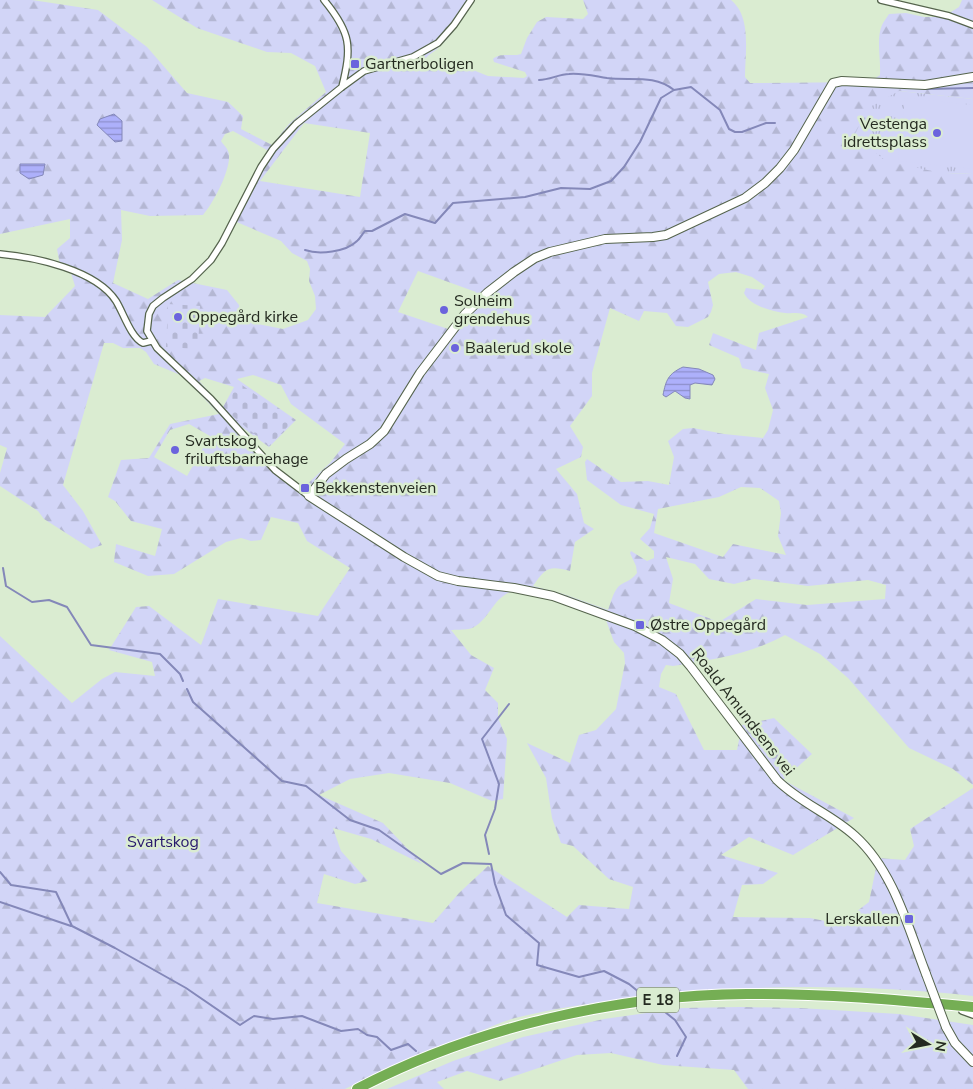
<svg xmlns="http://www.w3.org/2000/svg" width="973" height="1089" font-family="'Nunito Sans',sans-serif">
<defs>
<pattern id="forest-firs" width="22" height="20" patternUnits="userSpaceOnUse" patternTransform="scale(1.25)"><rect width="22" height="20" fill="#d2d5f7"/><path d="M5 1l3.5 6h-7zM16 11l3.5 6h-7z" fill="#b4b7d3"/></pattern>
<pattern id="cemetery-stones" width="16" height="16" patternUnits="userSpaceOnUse" patternTransform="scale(1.25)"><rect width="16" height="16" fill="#d2d5f7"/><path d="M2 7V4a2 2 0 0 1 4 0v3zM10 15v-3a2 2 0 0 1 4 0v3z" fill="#b4b7d3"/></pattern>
<pattern id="park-tufts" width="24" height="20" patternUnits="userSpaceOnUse" patternTransform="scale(1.25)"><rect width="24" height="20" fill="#d2d5f7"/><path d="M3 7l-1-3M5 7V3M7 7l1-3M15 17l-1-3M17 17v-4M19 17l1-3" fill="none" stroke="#b4b7d3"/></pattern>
<pattern id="water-rules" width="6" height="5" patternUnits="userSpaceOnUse" patternTransform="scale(1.25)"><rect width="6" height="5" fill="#adb0fb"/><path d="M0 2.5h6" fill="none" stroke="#8d8fcb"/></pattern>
</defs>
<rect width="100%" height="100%" fill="#daecd1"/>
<!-- forest -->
<path fill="url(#forest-firs)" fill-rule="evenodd" d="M0,0h32l66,10 49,37 40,46 41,9 15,14 -2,13 31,16 17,-21 37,-32 -11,-26 -24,-13 -24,-1 -70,-24 -45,-28h323c-11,16 -22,35 -37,48 -6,6 -15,8 -14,18l6,2 9,-5 15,7 14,-2 20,8 36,2 3,-2 -2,-4 -31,-10 -1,-3c7,-7 19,-2 28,-5l6,-16 10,-16 9,-5 37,2 5,-5 -5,-14h148c21,17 14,53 14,77l5,6 120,-1 10,-7c1,-16 -4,-36 2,-50 2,-4 5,-8 7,-11l17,-1 18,4h19l16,-10 3,-7h11v99l-74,-8 47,83 27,-1v612l-20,-16 -44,-21 -61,-70 -28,-24 -35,-19c-34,19 -74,25 -112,31l-7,-1 -5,9 -2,13 17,7 28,56h33l5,-25 32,-7 38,36 -29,26 71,38 -61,37 -44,-18 -28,18 57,18 -15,11 -21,1 -9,32 77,1 30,6 29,-22 9,-44 27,2 9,-14 -4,-17 63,-41v208c-110,-12 -225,-12 -335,1 -40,5 -83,11 -123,21 -14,4 -28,11 -42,16 -44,16 -87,34 -128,55h-345v-453l72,67 30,-24 13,-7 40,4 -3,-14 -43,-12 27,-43 13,-1 52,39 17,-46 100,17 32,-48 -43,-27 -9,-18 -27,-6 -10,23 -10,1 -10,-3 -15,4 -52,32 -26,2 -34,-14 2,-18 39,12 7,-27 -31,-8 -16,-20 -7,-4 13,-37 28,-2 21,-34 49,-10 -36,-38 -29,-12 -8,-12 -6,-4h-17l-10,-5h-9l-41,142 20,26 19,34 -11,4 -47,-30 -6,-8 -38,-25v-13l7,-25 -7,-3v-130l45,2 30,-31 -4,-13 -10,-3 -4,-21 13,-11v-19l-70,15zM304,123l66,10 -10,64 -100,-16zM233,131l34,19 -1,6 -34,64 49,21 11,12 15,8 3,8 -1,12 6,15 1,13 -8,11 -25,9 -41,-8 -3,-16 -12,-15 -49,-10 -30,19 -35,-16 9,-43 -1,-30 29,6 53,-1c10,-11 31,-50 25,-64 -1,-3 -5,-7 -7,-10l4,-7zM418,271l58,21 -28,37 -50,-17zM736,272l16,5 13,9 -3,4 -16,-2 -2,5c6,13 28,18 41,20 9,1 16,-2 23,4l-49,16 -3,17 -43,-17 -4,12 30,13 3,10 27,6 -4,14 8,22 -5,20 -5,8 -39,-4 -31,-6 -10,1 -15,12 6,16 -5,28 -21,-4 -27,1 -34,-23 -2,3 2,18 34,25 33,9 -4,14 -10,11 14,12v7l-7,3 -16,-10 -1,2 6,13 1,7c-8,10 -13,8 -19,14 -5,6 -7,15 -10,23l-45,-16 -30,-8c12,-18 16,-21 37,-15l5,-29 19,-13 -10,-6 -7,-29 -21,-25 25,-12 2,-10 -13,-21 22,-30v-23l18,-65 29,13 5,-10 23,2 9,13 12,1 20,-10 3,-5 2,-7 -5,-23 11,-8zM253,375l28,10 10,19 54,40 -15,19 -26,24 -26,-17 -43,-48 34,25 27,-27 -59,-41zM205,378l29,9 -11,20 -24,-26zM189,424l21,12 -23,40 -33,-19 16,-27zM741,487l19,1 19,13 2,12 -3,23 8,19 -53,-11 -10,13 -69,-24 4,-24 61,-12zM666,557l29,7 14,15 25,5 20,-5 54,7 60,-6 18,5 -1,14 -78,6 -51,-6 -37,23 -50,-19 4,-24zM510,592l35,6 54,18 7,4 8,22 10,11 1,10 -9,46 -20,21 -17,5 -9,28 -43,-20 19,35 6,40 9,25 12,3 36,33 24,8 -4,22 -50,-4 -12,12 -79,-51 -29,27 -26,30 -116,-20 7,-29 31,10 13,-3 -27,-30 -8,-23 38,11 51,25 -39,-41 -64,-28 31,-16 39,-6 61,10 42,18 11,-2 4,-60 -9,-21v-15l-13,-13 9,-22 -23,-13 -20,-25c6,-1 17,1 23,-3 16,-9 18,-27 36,-35z
M741,1007l59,1 99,6 74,11v64h-225l-14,-19 -71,-5 -52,-12 -34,2 -77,26 -33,-10 -30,11 7,7h-57l66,-28 70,-24 81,-18 78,-11z"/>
<!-- cemetery -->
<path fill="url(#cemetery-stones)" d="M168,304l32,2 -2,43 -32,-2z
M239,383l54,38 -24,25 -45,-37z"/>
<!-- park -->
<path fill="url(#park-tufts)" d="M899,91l74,8v74l-27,1 -60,-13 -32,-25 14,-28z"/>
<!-- pitch -->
<path fill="#d2d5f7" d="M905,98l68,7v64l-75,-8z"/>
<!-- water -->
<path fill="url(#water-rules)" stroke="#8488b9" d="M114,114l8,7v20l-7,1 -18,-17 3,-6z
M20,164h25l-2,11 -14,4 -9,-6z
M683,367l16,2 14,6 2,4 -3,6 -17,-2 -5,2v14l-5,-1 -10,-7 -9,6 -3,-2c3,-15 5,-21 20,-28z"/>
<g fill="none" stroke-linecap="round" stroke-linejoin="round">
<!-- stream -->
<path stroke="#8488b9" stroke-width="2" d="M539,80c11,0 20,-6 30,-6 14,-1 25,2 38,4 24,3 47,-4 67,12
M926,89l47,-1
M305,250c14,5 41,2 52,-9 3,-2 5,-7 8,-10h7l33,-17 30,9 18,-20 72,-6 36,-9 29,1 21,-8 13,-14 16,-25 21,-44 13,-8 17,-3 29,23 9,19 6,3h7l24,-9h9
M3,568l3,18 26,16 17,-2 18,7 24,38 69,9 20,20 3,7
M187,689l6,13 89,79 24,5 44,34 29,10 62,44 22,-11 28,1 4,20 11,31 33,28 -2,22 42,12 25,-6 25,13 16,13
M489,854l-4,-19 10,-26 4,-25 -17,-45 27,-35
M0,872l11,13 45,7 16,34 43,22 71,40 54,37 14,-9 19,3 29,-3 39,15 17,-2 9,6 10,2 14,13 17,-6 8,7
M0,902l71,24
M660,1008l15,12 11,17 -9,19"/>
<defs>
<path id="street" d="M324,0c27,33 28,46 18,87
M881,0l68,16 24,9
M0,254c35,3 96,16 116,47 7,11 15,37 27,42l8,-2
M309,496l-34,-26 -64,-71 -54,-51 -10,-17 2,-17 4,-8 10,-8 29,-19 19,-19 11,-17 39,-76 12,-18 23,-25 46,-37 22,-16 49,-14 25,-14 16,-18 17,-25
M962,1011l11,4"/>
<path id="secondary" d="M926,974c-18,-47 -33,-104 -71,-138 -24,-22 -55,-33 -78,-56l-86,-113 -11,-13 -18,-14 -27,-14 -82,-30 -39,-8 -56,-7 -20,-5 -34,-19 -95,-61 17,-22 20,-15 24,-15 14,-13 36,-58 45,-59 22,-21 27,-21 21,-14 15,-6 55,-13 48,-2 13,-2 79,-37 20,-15 15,-15 14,-18 39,-67 9,-2 83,4 48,-8
M946,1027l9,16 18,19"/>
<path id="highway" d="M357,1089c116,-61 259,-94 390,-95 75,-1 151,6 226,13"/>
</defs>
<!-- street casing -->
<use href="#street" stroke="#55644d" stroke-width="8"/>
<!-- secondary casing -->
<use href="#secondary" stroke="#55644d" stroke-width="10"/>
<!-- highway casing -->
<use href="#highway" stroke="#fff" stroke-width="12"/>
<!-- street -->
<use href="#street" stroke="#fff" stroke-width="5.5"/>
<!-- secondary -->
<use href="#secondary" stroke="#fff" stroke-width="8"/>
<!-- highway -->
<use href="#highway" stroke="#75ae54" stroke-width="10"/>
<defs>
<path id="secondary-bridge" d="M926,974l20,53"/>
</defs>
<!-- secondary-bridge casing -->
<use href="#secondary-bridge" stroke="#55644d" stroke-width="10" stroke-linecap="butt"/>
<!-- secondary-bridge -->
<use href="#secondary-bridge" stroke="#fff" stroke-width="8"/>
</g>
<!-- markers -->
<g fill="#6b63dd" stroke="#daecd1" stroke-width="2">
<rect x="350" y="59" width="10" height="10" rx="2.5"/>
<circle cx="937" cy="133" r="5"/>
<circle cx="444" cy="310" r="5"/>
<circle cx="178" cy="317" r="5"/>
<circle cx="455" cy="348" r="5"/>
<circle cx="175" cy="450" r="5"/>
<rect x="300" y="483" width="10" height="10" rx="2.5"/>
<rect x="635" y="620" width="10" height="10" rx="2.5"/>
<rect x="904" y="914" width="10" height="10" rx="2.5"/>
</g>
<g text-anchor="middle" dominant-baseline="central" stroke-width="5" stroke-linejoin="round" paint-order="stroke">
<!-- shield labels -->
<rect fill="#daecd1" stroke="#5b6455" stroke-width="1" x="637" y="987.5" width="42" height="25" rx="4"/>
<g font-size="15" font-weight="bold" fill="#242a20">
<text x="658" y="1000">E 18</text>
</g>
<!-- poi labels -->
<g font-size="16" fill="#242a20" stroke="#daecd1" text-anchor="start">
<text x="365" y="64">Gartnerboligen</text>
<text x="927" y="124" text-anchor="end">Vestenga<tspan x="927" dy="18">idrettsplass</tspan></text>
<text x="454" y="301">Solheim<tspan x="454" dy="18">grendehus</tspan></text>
<text x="188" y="317">Oppegård kirke</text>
<text x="465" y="348">Baalerud skole</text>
<text x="185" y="441">Svartskog<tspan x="185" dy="18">friluftsbarnehage</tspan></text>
<text x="315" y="488">Bekkenstenveien</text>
<text x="650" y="625">Østre Oppegård</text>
<text x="899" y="919" text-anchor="end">Lerskallen</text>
</g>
<!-- street labels -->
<g font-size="16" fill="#242a20" stroke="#daecd1">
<text transform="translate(743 712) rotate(52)">Roald Amundsens vei</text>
</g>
<!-- park labels -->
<g font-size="16" fill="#27186d" stroke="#daecd1">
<text x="163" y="842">Svartskog</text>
</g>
</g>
<!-- north arrow -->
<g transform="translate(928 1044) rotate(100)" stroke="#daecd1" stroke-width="4" paint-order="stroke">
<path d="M0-4L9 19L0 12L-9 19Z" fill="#242a20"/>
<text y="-8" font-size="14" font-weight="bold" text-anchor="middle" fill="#242a20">N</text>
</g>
</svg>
